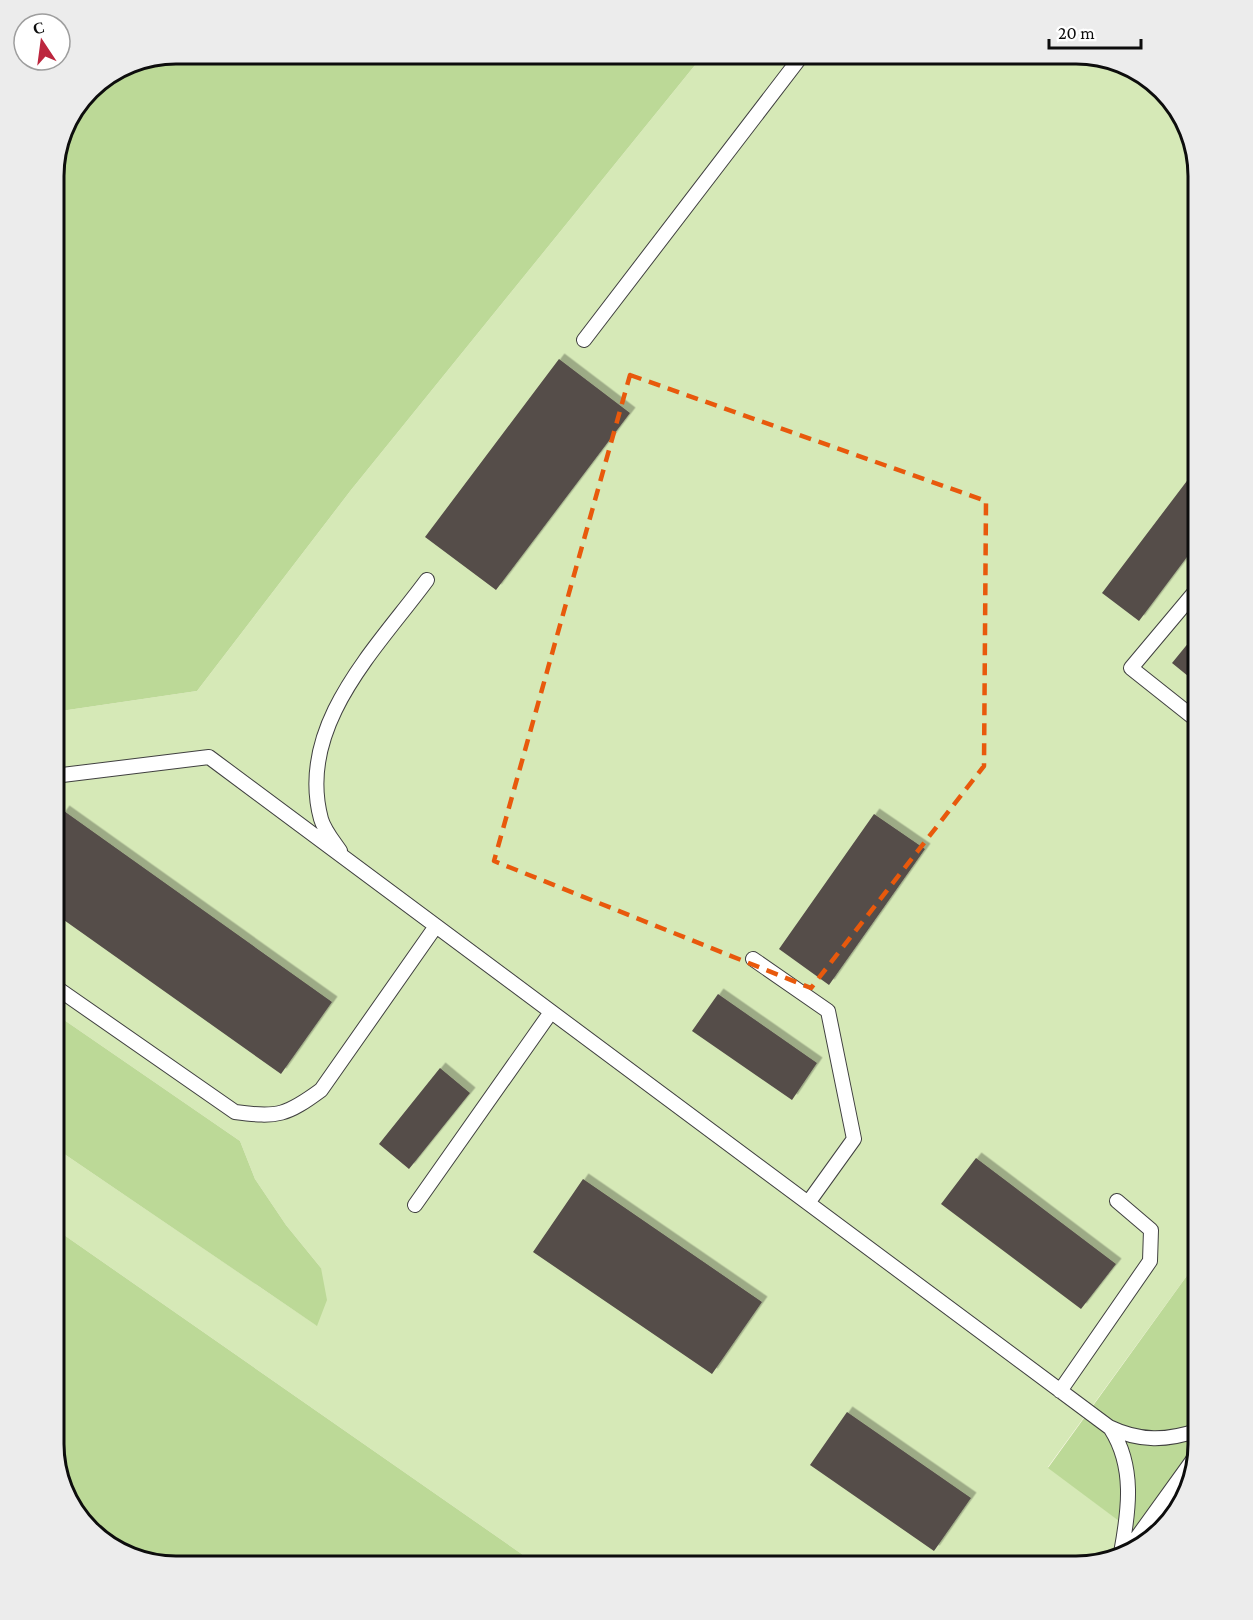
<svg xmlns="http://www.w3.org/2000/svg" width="1253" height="1620" font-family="'Crimson Pro',serif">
<defs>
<filter id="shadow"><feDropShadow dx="5.5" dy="-5.5" stdDeviation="0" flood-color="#0004"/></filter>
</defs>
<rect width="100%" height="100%" fill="#fff9ed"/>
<!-- green -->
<path fill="#d6e9b7" d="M704,54h380l54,17 40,38 21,68v1082l-151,208 99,75 -3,3 -68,21h-537l-485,-338v-81l262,178 5,-57 -35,-43 -31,-46 -15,-38 -186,-128v-301l143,-21 154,-201z"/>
<!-- forest -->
<path fill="#bcd997" d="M177,54h527l-353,436 -154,201 -143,21v-543l13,-46 29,-38 34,-22z
M54,1013l186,128 15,38 31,46 35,43 6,32 -10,26 -263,-179z
M54,1228l485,338h-362l-61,-16 -41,-39 -21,-68z
M1199,1259v184l-16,61 -36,38 -99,-74z"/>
<!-- building -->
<path fill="#554d49" filter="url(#shadow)" d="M559,359l71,54 -134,177 -71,-53z
M1199,465v76l-60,80 -37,-28z
M1199,630v55l-27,-22z
M64,811l268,191 -51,72 -227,-161v-88z
M874,814l51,35 -96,136 -50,-36z
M718,994l99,69 -25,37 -100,-69z
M440,1068l30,25 -61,76 -30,-25z
M976,1158l140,106 -35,45 -140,-105z
M583,1179l179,123 -50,72 -179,-122z
M847,1412l124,86 -37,53 -124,-86z"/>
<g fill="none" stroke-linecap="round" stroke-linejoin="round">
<defs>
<path id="lane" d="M584,340l219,-286
M1199,722l-68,-54 68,-81
M54,776l155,-19 900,670c31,15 58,14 90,3
M340,851c-6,-9 -16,-21 -19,-32 -25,-93 55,-170 106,-239
M753,959l75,52 26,128 -46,64
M54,986l181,126c43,6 52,3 86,-22l115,-164
M415,1205l136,-193
M1060,1391l90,-130 1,-31 -34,-29
M1111,1429c24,38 18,81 10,124
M1128,1550l67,-93"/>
</defs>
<!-- lane casing -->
<use href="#lane" stroke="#404040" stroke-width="16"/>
<!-- lane -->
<use href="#lane" stroke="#fff" stroke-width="14"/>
</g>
<!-- marked area -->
<path fill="none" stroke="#e8590c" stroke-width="4.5" stroke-dasharray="12 8" stroke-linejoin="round" d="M630,375l356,126 -2,265 -173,222 -317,-127z"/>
<!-- crop -->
<path d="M0 0H1253V1620H0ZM176 64H1076A112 112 0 0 1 1188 176V1444A112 112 0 0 1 1076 1556H176A112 112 0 0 1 64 1444V176A112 112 0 0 1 176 64Z" fill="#ececec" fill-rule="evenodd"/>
<path fill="none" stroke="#0d0d0d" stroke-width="3" d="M176 64H1076A112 112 0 0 1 1188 176V1444A112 112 0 0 1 1076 1556H176A112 112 0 0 1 64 1444V176A112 112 0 0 1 176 64Z"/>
<!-- north arrow -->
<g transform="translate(42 42) rotate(347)"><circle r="28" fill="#ffffff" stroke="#9e9e9e" stroke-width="1.5"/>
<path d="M0-4.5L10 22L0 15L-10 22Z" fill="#bc263e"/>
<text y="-9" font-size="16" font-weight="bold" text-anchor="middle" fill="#0d0d0d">С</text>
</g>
<!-- scale -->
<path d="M1049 39v9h92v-9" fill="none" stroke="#0d0d0d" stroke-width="3"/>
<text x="1058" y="39" font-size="18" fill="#0d0d0d" stroke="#ffffff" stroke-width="4.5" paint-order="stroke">20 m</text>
</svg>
